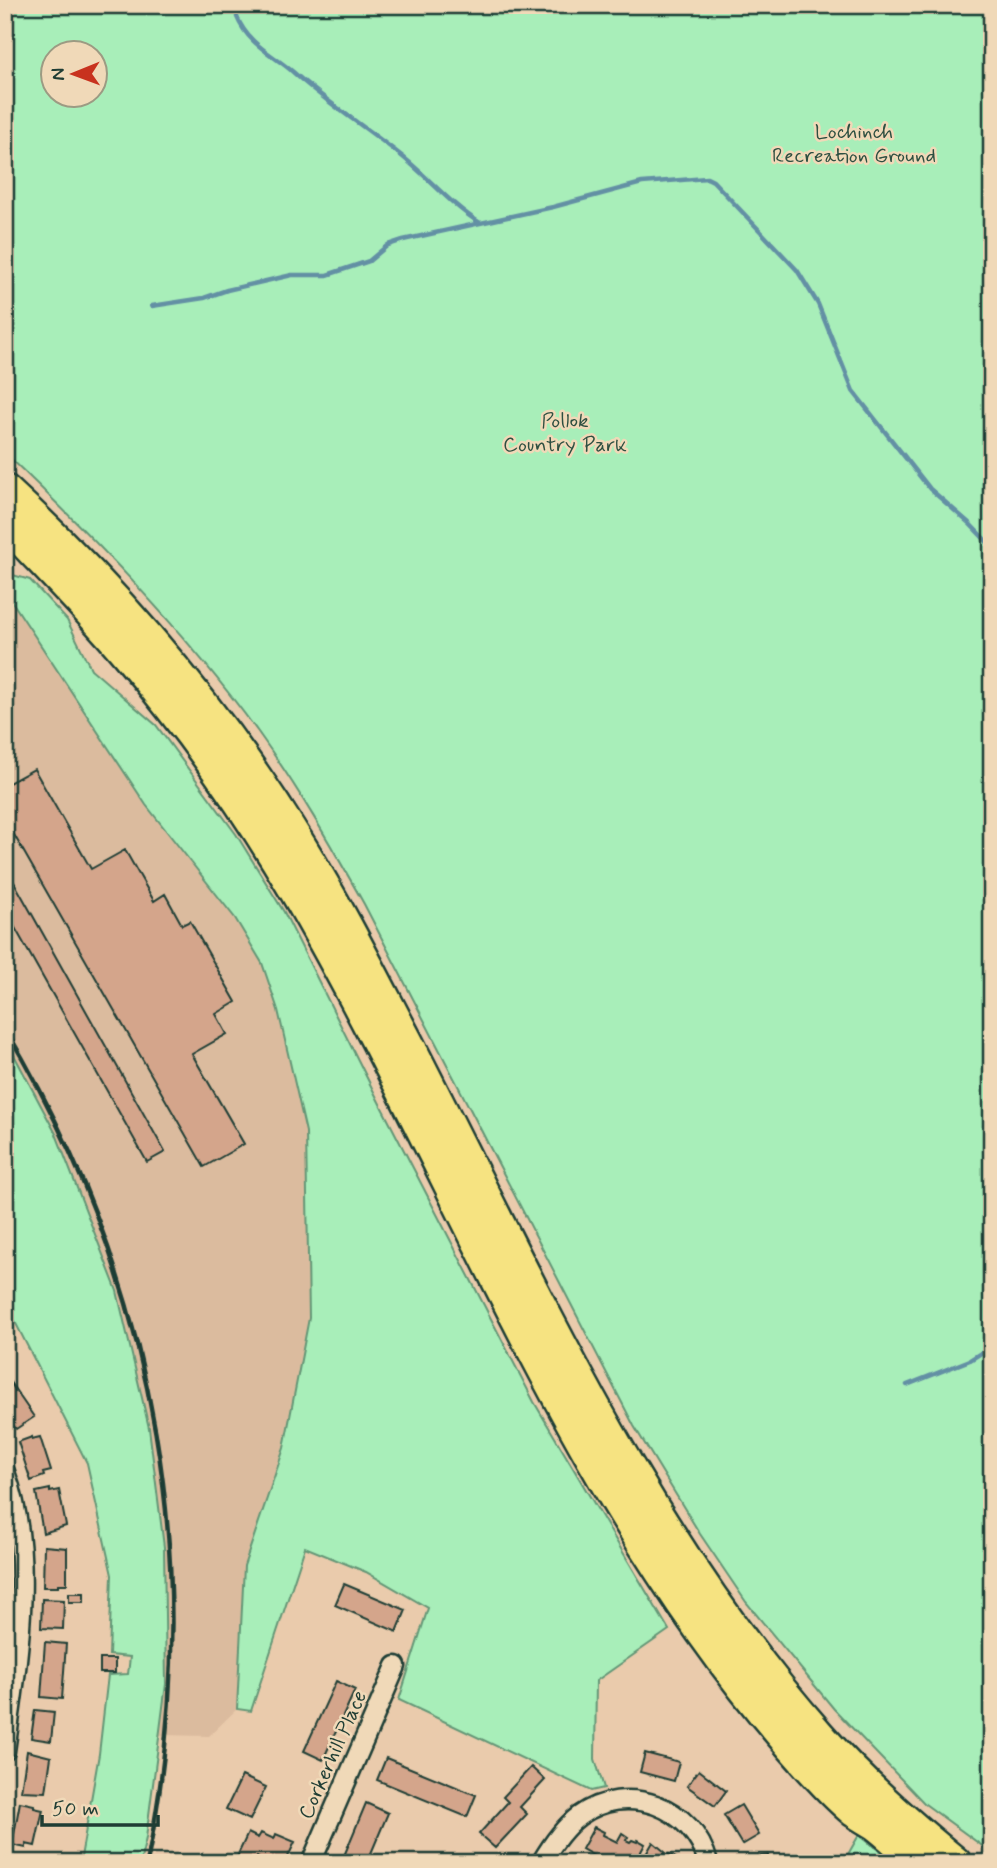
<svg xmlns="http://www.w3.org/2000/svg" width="997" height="1868" font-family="Mynerve,sans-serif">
<rect width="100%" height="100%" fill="#eacbac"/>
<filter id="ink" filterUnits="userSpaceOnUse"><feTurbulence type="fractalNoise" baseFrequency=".0143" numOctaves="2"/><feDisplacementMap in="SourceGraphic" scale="14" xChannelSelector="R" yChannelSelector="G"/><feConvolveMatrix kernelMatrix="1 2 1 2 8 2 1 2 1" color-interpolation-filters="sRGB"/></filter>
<g filter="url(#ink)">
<!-- built -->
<path fill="#dbbb9e" d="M5,591l141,214 89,113 27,45 16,47 28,122 3,186 -25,130 -40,118 -7,143 -28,27 -50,-1 7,-51 -2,-137 -15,-119 -32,-137 -61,-157 -51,-96z"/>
<!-- green -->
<path fill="#a8eeb9" stroke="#649676" stroke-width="2" fill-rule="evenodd" d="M5,5h987v1848l-67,-49 -91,-95 -88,-107 -46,-68 -66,-108 -270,-522c-33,-59 -67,-118 -106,-172 -74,-102 -162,-192 -253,-279zM52,52h42v42h-42z
M5,569l4,5 21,6 37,40 24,49 65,56 80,109 48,78 95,190 155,300 135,228 -73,51 -1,78 9,29 -13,3 -192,-91 29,-92 -62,-36 -61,-25 -54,164 -14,-2 7,-143 40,-118 25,-130 -3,-186 -28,-122 -16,-47 -27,-45 -89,-113 -141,-214z
M5,1038l51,96 61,157 32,137 15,119 2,137 -20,154 -6,25h-60l19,-109 9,-79 20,-1 2,-17 -21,-2 3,-80 -25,-112 -82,-161z
M859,1835l36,28h-52z"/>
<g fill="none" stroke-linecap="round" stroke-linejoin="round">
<!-- stream -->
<path stroke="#6390a4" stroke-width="4.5" d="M237,17c11,27 35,37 56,55 34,31 74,56 110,85 26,21 48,48 77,66
M152,306l52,-8 23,-8 65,-15h35l42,-14 19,-16 15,-5 150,-33 89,-24 65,-5 6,3 84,89 21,34 35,87 77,98 39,34 23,24
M907,1385l63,-25 22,-14"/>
</g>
<!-- building -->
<path fill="#d4a58b" stroke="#1f3d34" stroke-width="2" d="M34,769l57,100 34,-19 29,51 11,-7 17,31 8,-4 46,81 -20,12 11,20 -35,20 52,90 -40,23 -199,-348v-34z
M14,882l151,270 -18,10 -142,-252v-23z
M5,1375l29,42 -18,12 -11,-15z
M32,1437v2l8,-2 11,34 -8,2 1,3 -13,5 -13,-39z
M50,1489v3l9,-2 7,36 -23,7 -7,-41z
M44,1546l23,2v36h-9v3h-15z
M344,1584l62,26 -9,22 -62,-27z
M69,1593h15v9h-15z
M42,1599l22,1 -1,29 -22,-1z
M45,1642l21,2 -4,55 -21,-2z
M100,1659h15v14h-15z
M336,1681l19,9 -32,70 -19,-9z
M35,1710l19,2 -3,29 -20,-3z
M27,1751l24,6 -5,35 -25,-1z
M645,1753l34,9 -5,19 -34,-9z
M386,1758l90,37 -9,22 -90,-37z
M531,1767l14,13 -25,27 7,7 -32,34 -16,-14 29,-32 -5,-5z
M699,1770l27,21 -11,15 -28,-20z
M242,1776l24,11 -16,33 -24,-11z
M20,1802l14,3v3l9,2 -8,36 -9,-2v4l-14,-3z
M366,1803l22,10 -21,50h-26z
M741,1805l18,30 -17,10 -18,-30z
M594,1827l10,5 -1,3 14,7 5,-9 6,4 -2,3 4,2 2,-2 5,2 1,-2 7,4 -10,19 -11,-3 -2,2 -11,-6 -4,7 -25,-14z
M248,1833l10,5 3,-5 13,6 2,-5 19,8 -10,21h-19l-9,-6 -3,6h-20z
M653,1842l12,10 -1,3 3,2 2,-3 10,6 -1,3h-37z
M768,1855l1,8h-20l-1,-5z
M12,1858l20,5h-21z"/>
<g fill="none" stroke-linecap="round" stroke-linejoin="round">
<defs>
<path id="street" d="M5,1472c31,83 12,192 0,279
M311,1863l85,-197
M541,1863c10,-17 22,-35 38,-47 47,-35 115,-10 129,47"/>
<path id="highway" d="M5,491c114,105 215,224 296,357 38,62 71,128 105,193 124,240 232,491 413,695 41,47 88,88 136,127
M5,521c41,44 83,86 122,132 63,74 120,154 169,238 166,285 277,605 497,856 19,22 40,46 62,64 7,5 14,8 21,13 11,8 21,18 31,27"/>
</defs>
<!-- street casing -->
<use href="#street" stroke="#1f3d34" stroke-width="23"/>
<!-- highway casing -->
<use href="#highway" stroke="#1f3d34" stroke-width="37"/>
<!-- street -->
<use href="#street" stroke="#f0d9b8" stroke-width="18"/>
<!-- highway -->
<use href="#highway" stroke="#f6e381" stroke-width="32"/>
<!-- rail -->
<path stroke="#1f3d34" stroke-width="4.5" d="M5,1028c153,256 201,543 142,835"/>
</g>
</g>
<g text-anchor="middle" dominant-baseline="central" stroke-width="5" stroke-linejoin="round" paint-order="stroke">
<!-- park labels -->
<g font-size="21" fill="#2d4f41" stroke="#f0d9b8">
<text x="854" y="132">Lochinch<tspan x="854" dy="24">Recreation Ground</tspan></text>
<text x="565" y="421">Pollok<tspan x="565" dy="24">Country Park</tspan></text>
</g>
<!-- street labels -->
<g font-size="21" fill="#1f3d34" stroke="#f0d9b8">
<text transform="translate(333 1755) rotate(-66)">Corkerhill Place</text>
</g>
</g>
<!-- margin -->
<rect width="997" height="1868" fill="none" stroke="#f0d9b8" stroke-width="28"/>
<rect x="14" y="14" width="969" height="1840" fill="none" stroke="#1f3d34" stroke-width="2.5" filter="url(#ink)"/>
<!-- north arrow -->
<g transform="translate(74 74) rotate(269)"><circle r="33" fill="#f0d9b8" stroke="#9c9b83" stroke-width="2"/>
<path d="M0-5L12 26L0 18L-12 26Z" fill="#c8321e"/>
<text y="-10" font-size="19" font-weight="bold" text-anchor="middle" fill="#1f3d34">N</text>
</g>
<!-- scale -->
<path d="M42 1815v10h116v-10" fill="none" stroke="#1f3d34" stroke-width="3.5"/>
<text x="52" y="1815" font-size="21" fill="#1f3d34" stroke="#f0d9b8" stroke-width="5" paint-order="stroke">50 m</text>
</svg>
